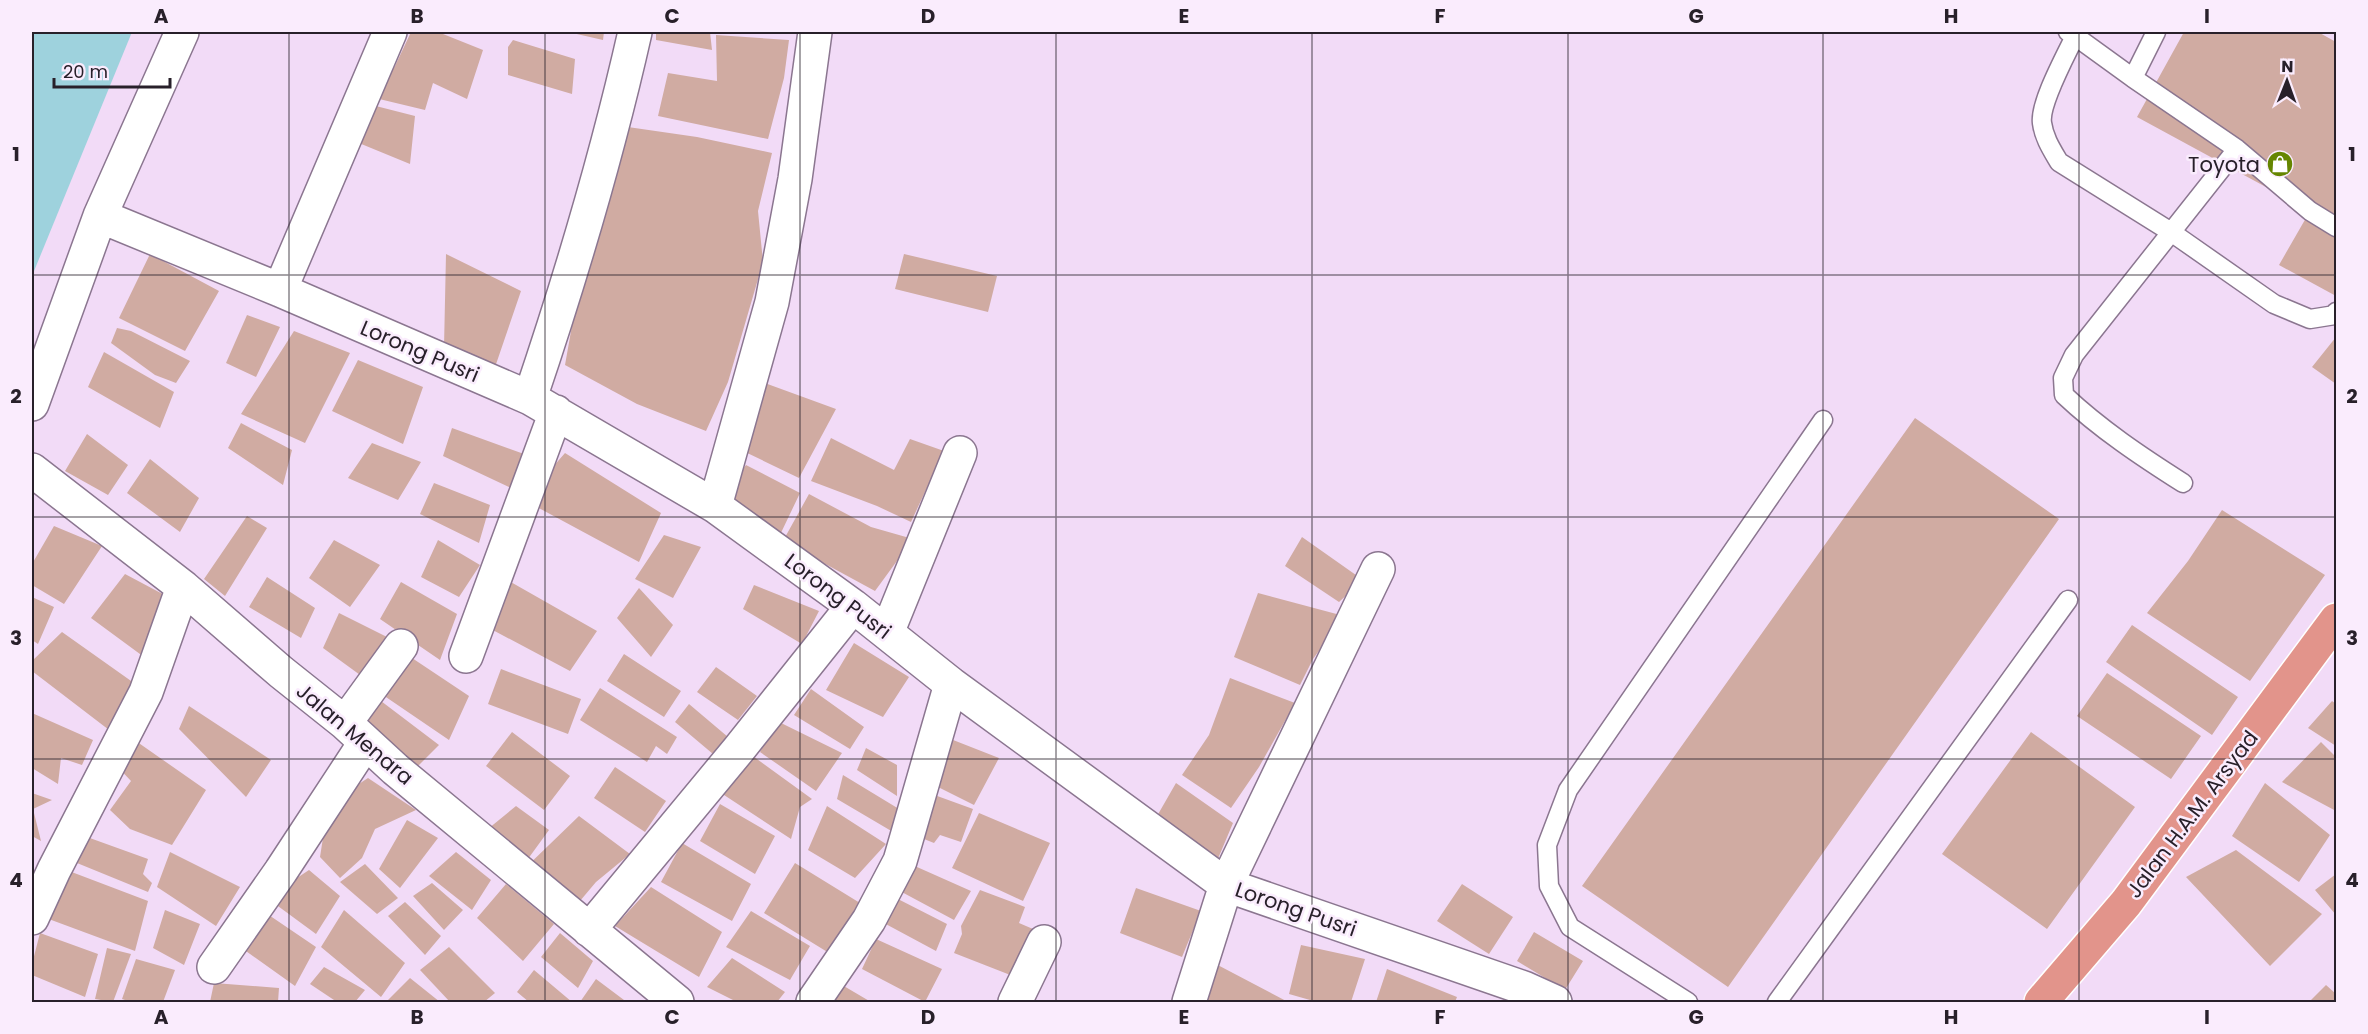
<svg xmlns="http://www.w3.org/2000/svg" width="2368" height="1034" font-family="Poppins,sans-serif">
<rect width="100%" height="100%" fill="#f2dbf7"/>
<!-- water -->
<path fill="#9ed2dd" d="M32,32h100l-100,244z"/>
<!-- building -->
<path fill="#d0aba2" d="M411,32h27l45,18 -16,49 -34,-16 -8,27 -50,-12 20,-32z
M568,32h36l-1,8z
M656,32h54l2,18 -56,-10z
M2184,32h134l18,10v254l-57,-31 31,-54 -173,-94z
M716,35l73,5 -5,38 -16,61 -110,-23 10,-43 49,8z
M513,40l62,19 -3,35 -64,-19v-28z
M368,104l47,12 -5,48 -56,-23z
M614,125l83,12 75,16 -14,58 5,51 -35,120 -22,49 -69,-27 -72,-39 8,-45 6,-48z
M150,254l69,37 -34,60 -66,-33z
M446,254l75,37 -28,82 -49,-26z
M904,254l93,22 -9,36 -93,-23z
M247,315l33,12 -24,50 -30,-14z
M117,328l14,3 59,30 -14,22 -21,-8 -44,-32z
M294,331l56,22 -45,90 -64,-29z
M2336,337v47l-24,-17z
M104,352l70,40 -14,36 -72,-41z
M358,360l65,27 -20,57 -71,-33z
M751,378l85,31 -37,69 -58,-28z
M1915,418l144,101 -331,468 -146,-101z
M241,423l51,27 -9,35 -55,-37z
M452,428l72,26 -11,35 -70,-33z
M87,434l41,31 -20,30 -43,-24z
M831,438l63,32 16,-31 34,12 -33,71 -34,-16 -66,-25z
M372,443l49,19 -23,38 -50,-22z
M565,453l96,60 -22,49 -115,-62z
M150,459l49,39 -19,34 -53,-39z
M746,465l54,28 -21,44 -64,-31z
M434,483l56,22 -11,38 -59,-29z
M809,494l62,33 42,12 -38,52 -92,-50z
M2222,510l103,65 -75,106 -103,-68 41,-52z
M247,516l20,12 -42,68 -21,-17z
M54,526l48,20 -38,58 -32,-19v-21z
M664,535l37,12 -28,51 -38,-19z
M1302,537l61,43 -24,22 -54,-36z
M334,540l46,25 -30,42 -41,-29z
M438,540l42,25 -21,32 -38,-20z
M125,574l47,25 -28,58 -53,-39z
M267,577l48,31 -14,30 -52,-31z
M509,581l88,50 -27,40 -81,-43z
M401,582l56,32 -17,46 -60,-41z
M754,585l65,26 -17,33 -59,-35z
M639,588l34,37 -22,32 -34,-39z
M1258,593l86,23 -31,43 -13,26 -66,-28z
M32,597l22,10 -16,37 -6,-4z
M339,613l54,27 -26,40 -44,-32z
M2132,625l106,72 -26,38 -106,-73z
M62,632l79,56 -28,45 -81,-62v-10z
M854,643l55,34 -26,40 -57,-27z
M406,654l63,42 -20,44 -69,-47z
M624,654l57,37 -17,26 -57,-36z
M716,667l41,29 -19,24 -41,-28z
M501,669l80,30 -13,35 -80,-30z
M2107,673l94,63 -30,43 -94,-63z
M1230,678l65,25 -36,64 -28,41 -49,-33 27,-40z
M600,688l77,49 -10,17 -11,-8 -9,16 -67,-42z
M811,689l53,38 -14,22 -56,-34z
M377,698l62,47 -25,25 -52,-41z
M2332,701l4,3v42l-28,-18z
M689,704l39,33 -15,17 -38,-32z
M189,706l82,54 -25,37 -67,-68z
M32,713l61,27 -11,25 -21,-7 -3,26 -26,-16z
M777,721l65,32 -26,38 -56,-39z
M512,732l58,44 -26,34 -58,-44z
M2031,732l104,75 -88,122 -105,-75z
M948,738l51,20 -25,47 -44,-22z
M133,739l73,51 -34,55 -42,-16 -20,-19 21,-29 -17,-18z
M2321,742l15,15v54l-54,-29z
M866,748l31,17v31l-40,-26z
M750,754l62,45 -12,8 -9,32 -70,-46z
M615,767l51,34 -21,31 -51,-34z
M843,775l56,34 -6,23 -56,-33z
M368,778l48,32 -41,19 -13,29 -22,20 -20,-21 5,-32 8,-24z
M1176,783l57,40 -16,38 -64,-38z
M2265,783l65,52 -31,47 -67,-46z
M32,793l20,7 -19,9 8,32 -9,-5z
M929,793l44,16 -12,33 -21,-7 -6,8 -15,-6z
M720,804l55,32 -20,38 -55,-33z
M516,806l33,24 -24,33 -42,-30z
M827,806l59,38 -31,34 -47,-28z
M979,813l71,30 -27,58 -71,-33z
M579,816l51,38 -34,28 -27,32 -49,-41z
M407,820l31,18 -38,50 -21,-19z
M87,837l61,22 -5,15 9,9 -4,9 -71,-29z
M682,843l69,41 -19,37 -71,-39z
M2236,850l86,64 -52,52 -84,-89z
M170,852l70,35 -24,39 -59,-39z
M456,852l35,28 -19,30 -43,-34z
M795,863l65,40 -31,50 -65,-40z
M908,863l63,28 -17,29 -56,-30z
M365,864l33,34 -21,16 -37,-32z
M309,870l31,26 -24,38 -49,-36z
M69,871l79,30 -13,50 -89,-33z
M2336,874v41l-21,-25z
M432,883l31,27 -19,20 -31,-34z
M506,884l48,40 -31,37 -46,-43z
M1462,884l51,33 -24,37 -52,-33z
M651,887l71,45 -23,45 -84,-51z
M1136,888l65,23 -19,46 -62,-24z
M980,890l45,17 -6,16 21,9 -22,46 -64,-25 8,-19 -1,-8z
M894,897l53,27 -11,27 -54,-29z
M405,902l36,34 -16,19 -37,-39z
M260,909l56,38 -21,39 -59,-42z
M165,910l35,14 -16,41 -31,-17z
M344,910l61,53 -24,34 -60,-50z
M751,911l59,35 -20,34 -64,-33z
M1534,932l49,29 -18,29 -48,-29z
M40,933l58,21 -13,43 -53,-22v-11z
M560,933l33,28 -15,27 -37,-31z
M876,939l66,30 -17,33 -63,-33z
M1301,945l64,14 -14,43h-34l-28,-8z
M449,947l46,46 -11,9h-34l-30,-32z
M107,948l24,6 -18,48 -18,-3z
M732,958l53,34 -8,10h-40l-30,-15z
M136,959l39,11 -12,32h-32l-9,-3z
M1212,962l76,40h-88z
M324,967l41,23 -10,12h-18l-27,-18z
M1387,969l70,28 -2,5h-79z
M534,970l38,32h-43l-12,-10z
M410,978l30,24h-54z
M596,979l28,21 -1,2h-43z
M837,982l34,20h-47z
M214,983l65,5 -1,14h-68z
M2326,985l10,9v8h-27z"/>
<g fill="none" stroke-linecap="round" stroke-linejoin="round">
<defs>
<path id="service" d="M2068,32l7,4c-9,19 -36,68 -33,87 2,15 10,27 17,39l112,70 103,72 36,15 25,-4 1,-3
M2075,36l58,42 23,-46
M2133,78l104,71 73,62 26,16
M2183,483c-41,-26 -83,-54 -119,-88l-1,-17 11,-23 163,-206
M1688,1002l-118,-75 -21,-41 -2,-41 21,-55 255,-370
M1777,1002l291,-402"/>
<path id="minor" d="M100,216l180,74 250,108 185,108 138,100 98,78 275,201 298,103 31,14
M280,290l110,-258
M530,398c41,-121 77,-242 105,-366
M32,404l68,-188 82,-184
M32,470l151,117 98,85 64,51 50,46 282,233
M715,506l57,-204 23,-123 20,-147
M887,633l73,-180
M466,656l90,-244
M345,723l56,-77
M32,918l22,-48 92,-178 37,-105
M589,930l150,-181 114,-143
M214,967l67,-96 84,-128
M813,1002l56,-82 31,-59 51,-177
M1015,1002l29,-60
M1189,1002l37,-117 152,-316"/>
<path id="trunk" d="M2041,1002l85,-99 210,-283"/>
</defs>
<!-- service casing -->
<use href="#service" stroke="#8b7690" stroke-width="21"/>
<!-- minor casing -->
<use href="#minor" stroke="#8b7690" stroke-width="36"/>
<!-- trunk casing -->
<use href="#trunk" stroke="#fff" stroke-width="36"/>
<!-- service -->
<use href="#service" stroke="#fff" stroke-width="18"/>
<!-- minor -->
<use href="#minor" stroke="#fff" stroke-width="33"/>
<!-- trunk -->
<use href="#trunk" stroke="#e2948b" stroke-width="33"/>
</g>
<!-- grid -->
<path fill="none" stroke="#28202a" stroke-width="1.5" stroke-opacity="0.55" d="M289,32v970M545,32v970M800,32v970M1056,32v970M1312,32v970M1568,32v970M1823,32v970M2079,32v970M32,275h2304M32,517h2304M32,759h2304"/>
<!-- icons -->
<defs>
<symbol id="shop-disc" viewBox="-11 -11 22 22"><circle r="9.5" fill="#658600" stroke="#faecfd"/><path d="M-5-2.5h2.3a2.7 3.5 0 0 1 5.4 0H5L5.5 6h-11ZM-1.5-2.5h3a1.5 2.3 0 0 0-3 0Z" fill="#fff"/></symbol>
</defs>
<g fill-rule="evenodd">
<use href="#shop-disc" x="2265" y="149" width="30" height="30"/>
</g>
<g text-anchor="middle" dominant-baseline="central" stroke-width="5" stroke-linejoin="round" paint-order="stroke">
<!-- poi labels -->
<g font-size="21" fill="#28202a" stroke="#faecfd" text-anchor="end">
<text x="2260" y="164">Toyota</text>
</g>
<!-- street labels -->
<g font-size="21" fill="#28202a" stroke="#faecfd">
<text transform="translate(420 351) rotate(23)">Lorong Pusri</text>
<text transform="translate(838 596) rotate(37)">Lorong Pusri</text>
<text transform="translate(355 734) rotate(40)">Jalan Menara</text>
<text transform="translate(2192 814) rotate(-53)">Jalan H.A.M. Arsyad</text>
<text transform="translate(1296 909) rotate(19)">Lorong Pusri</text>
</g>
</g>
<!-- border -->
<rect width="2368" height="1034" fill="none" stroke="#faecfd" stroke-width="66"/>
<!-- north arrow -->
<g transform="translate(2287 81) rotate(1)" stroke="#faecfd" stroke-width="4.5" paint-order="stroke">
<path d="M0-4.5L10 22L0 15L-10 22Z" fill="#28202a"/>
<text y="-9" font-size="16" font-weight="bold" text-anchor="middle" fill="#28202a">N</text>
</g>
<!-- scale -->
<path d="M54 78v9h116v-9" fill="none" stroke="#28202a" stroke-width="3"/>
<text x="63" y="78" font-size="18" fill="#28202a" stroke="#faecfd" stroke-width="4.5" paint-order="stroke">20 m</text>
<rect x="33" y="33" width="2302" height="968" fill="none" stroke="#28202a" stroke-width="2"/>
<g font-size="20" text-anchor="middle" font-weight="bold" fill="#28202a">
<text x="161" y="23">A</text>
<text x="417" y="23">B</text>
<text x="672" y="23">C</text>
<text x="928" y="23">D</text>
<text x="1184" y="23">E</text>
<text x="1440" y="23">F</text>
<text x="1696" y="23">G</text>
<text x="1951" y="23">H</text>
<text x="2207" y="23">I</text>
<text x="16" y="161">1</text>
<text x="2352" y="161">1</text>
<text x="16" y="403">2</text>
<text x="2352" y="403">2</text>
<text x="16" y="645">3</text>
<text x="2352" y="645">3</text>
<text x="16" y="887">4</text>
<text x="2352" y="887">4</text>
<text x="161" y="1024">A</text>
<text x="417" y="1024">B</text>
<text x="672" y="1024">C</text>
<text x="928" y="1024">D</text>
<text x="1184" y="1024">E</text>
<text x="1440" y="1024">F</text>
<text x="1696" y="1024">G</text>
<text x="1951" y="1024">H</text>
<text x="2207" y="1024">I</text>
</g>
</svg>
